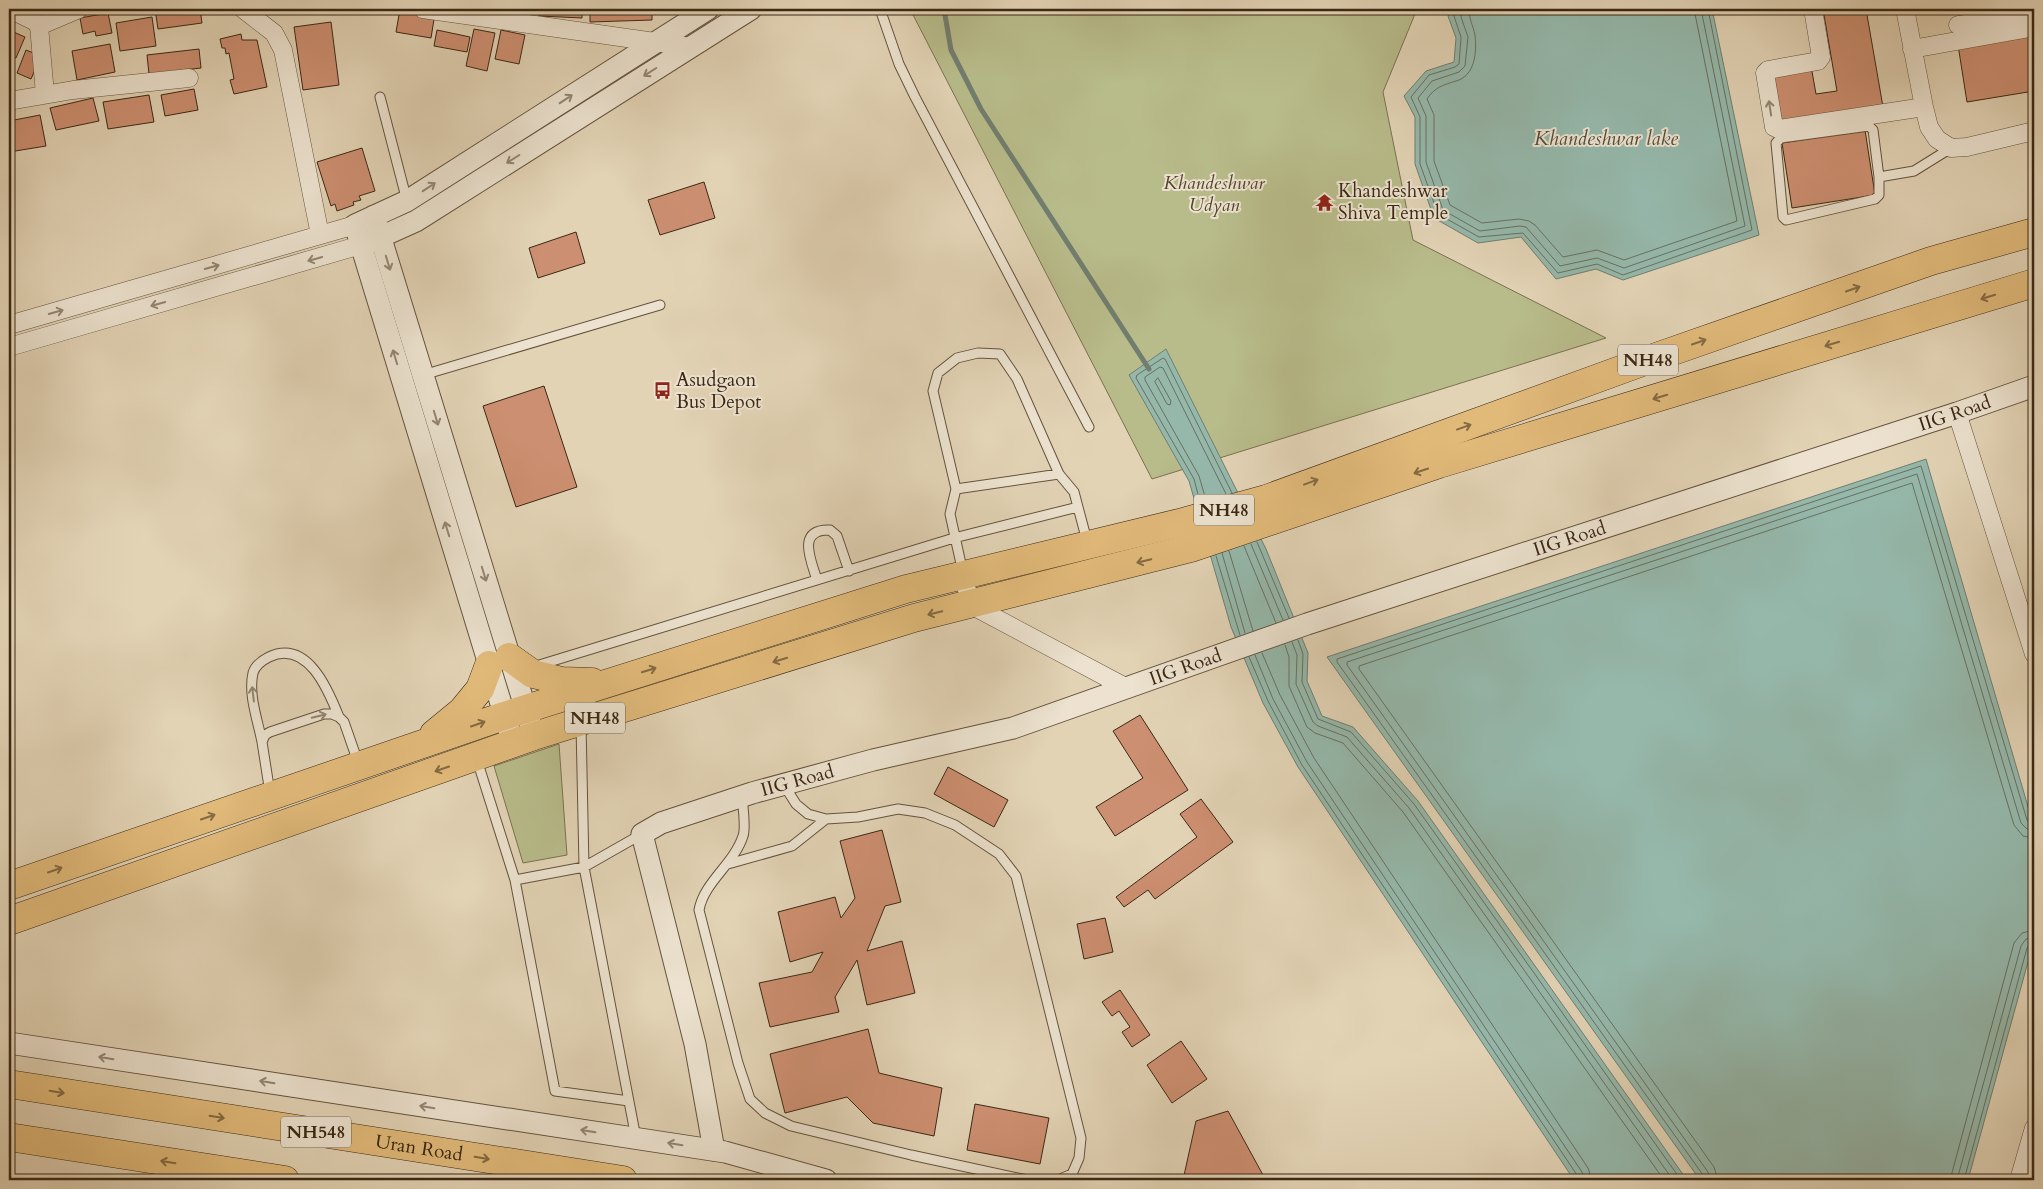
<svg xmlns="http://www.w3.org/2000/svg" width="2043" height="1189" font-family="Cardo,serif">
<rect width="100%" height="100%" fill="#e2d3b5"/>
<filter id="stains"><feTurbulence type="fractalNoise" baseFrequency=".004" numOctaves="4"/><feColorMatrix values="0 0 0 0 .2 0 0 0 0 .09 0 0 0 0 .02 0 0 0 .5 -.17"/></filter>
<radialGradient id="worn" r=".72"><stop offset=".6" stop-color="#630" stop-opacity="0"/><stop offset="1" stop-color="#630" stop-opacity=".3"/></radialGradient>
<!-- green -->
<path fill="#b8bb8a" stroke="#79724f" d="M910,9h507l-34,83 30,148 193,98 -454,141z
M559,744l8,111 -44,8 -29,-97z"/>
<!-- water -->
<path fill="#95b8ab" stroke="#717e6f" d="M1451,9h261l47,226 -136,45 -27,-11 -40,10 -35,-42 -43,6 -44,-25 -19,-54v-47l-11,-21 22,-25 28,-9 2,-24 -8,-22z
M1166,349l100,200 42,104 -1,28 15,35 31,11 65,74 269,379h-113l-276,-413 -35,-64 -32,-76 -42,-146 -60,-106z
M1926,459l108,368v113l-66,240h-268l-373,-523z"/>
<g fill="none" stroke-linecap="round" stroke-linejoin="round">
<!-- shore -->
<path stroke="#687060" stroke-width="1" d="M1456,9l-2,7 7,21 -2,27 -4,3 -26,8 -18,22 9,20v47l18,50 41,23 44,-4 35,40 39,-9 26,11 129,-45 -44,-221
M1462,9l-1,8 7,20 -3,29 -6,6 -27,9 -14,17 8,18v46l17,48 37,21 40,-5 6,1 34,39 37,-8 27,10 121,-42 -44,-217
M1469,9c0,11 4,16 6,26 2,17 0,41 -19,46 -13,4 -21,6 -29,18l7,16v46l16,44 32,18 37,-4 10,2 6,4 28,32 34,-7 27,10 113,-39 -43,-212
M1158,378l13,23 -1,4 -3,-1 -12,-22z
M1206,500l-7,-24 -54,-96v-3l15,-10 3,1 63,126
M1200,502l-6,-23 -58,-101 1,-3 26,-17 2,1 67,134
M1257,542l32,76
M1251,544l32,76
M1244,546l32,77
M1229,551l24,80
M1222,553l23,80
M1216,556l24,79
M1298,640l5,14 -1,28 16,37 33,13 63,72 267,376
M1292,642l5,13 -1,29 17,38 5,4 29,11 62,71 264,372
M1285,645l4,12v29l18,41 8,6 28,10 60,69 261,368
M1262,653l18,42 34,63 274,410 4,12
M1255,655l18,44 34,63 275,410 2,8
M1249,657l19,44 34,64 275,410 1,5
M1704,1180l-1,-5 -366,-513v-3l584,-193 106,354 3,4 4,1
M1710,1180l-2,-8 -361,-507v-3l570,-188 104,349 6,6 7,2
M1718,1180l-4,-13 -355,-498v-3l553,-183 102,342 9,11 11,2
M1950,1180l64,-237 8,-10 12,-3
M1957,1180l64,-234 5,-7 8,-2
M1964,1180l63,-232 3,-4h4"/>
<!-- stream -->
<path stroke="#717e6f" stroke-width="5" d="M944,9l7,41 30,59 168,260"/>
</g>
<!-- building -->
<path fill="#cd8f71" stroke="#3a2814" d="M155,9h45l2,14 -44,6z
M285,9h18v3z
M400,9l35,4 -4,25 -35,-6z
M539,9h43v9l-43,-2z
M590,9h62v11l-62,2z
M1823,9h43l17,98 -105,17 -9,-51 42,-7 5,28 21,-3z
M108,13l4,20 -16,3 -1,-5 -12,3 -3,-16z
M152,17l4,29 -36,5 -4,-28z
M331,22l8,63 -36,5 -9,-63z
M474,29l21,4 -8,38 -21,-5z
M9,30l16,7 -9,21 -7,-3z
M437,30l33,7 -3,15 -33,-6z
M501,30l24,5 -6,29 -24,-5z
M2034,31v60l-67,11 -9,-57z
M241,34l1,6h15l10,47 -33,7 -4,-14 4,-1 -5,-26 -3,1 -1,-6h-3l-2,-9z
M110,44l5,28 -38,8 -5,-29z
M199,49l2,19 -52,6 -2,-19z
M26,50l15,6 -10,23 -14,-6z
M194,89l4,21 -33,6 -4,-21z
M149,95l5,27 -46,7 -5,-27z
M93,98l6,23 -43,9 -6,-22z
M40,115l6,31 -37,6v-31z
M1865,130l10,65 -83,13 -10,-65z
M362,148l13,43 -16,5 2,4 -8,2 1,3 -17,6 -2,-7 -4,2 -14,-44z
M704,182l11,36 -55,17 -12,-35z
M576,232l9,31 -47,15 -9,-30z
M544,386l33,101 -61,20 -33,-101z
M1140,715l48,75 -73,46 -19,-29 47,-29 -30,-47z
M948,767l60,33 -14,27 -60,-33z
M1201,799l32,43 -78,57 -7,-9 -24,17 -8,-10 81,-60 -17,-23z
M882,830l19,72 -16,4 -18,45 35,-10 13,52 -48,12 -10,-45 -22,37 4,15 -69,15 -11,-44 53,-11 11,-20 -33,10 -12,-50 57,-15 6,21 14,-20 -15,-57z
M1105,918l8,34 -29,7 -7,-35z
M1120,990l30,45 -18,12 -10,-15 8,-5 -11,-16 -7,5 -10,-14z
M868,1029l11,44 63,15 -8,48 -61,-13 -26,-26 -62,16 -15,-59z
M1181,1041l26,38 -35,24 -25,-38z
M975,1104l74,14 -9,46 -73,-14z
M1228,1111l35,64 -8,5h-72l13,-59z"/>
<g fill="none" stroke-linecap="round" stroke-linejoin="round">
<defs>
<path id="service" d="M880,9l19,55 16,33 174,330
M380,97l27,104
M1879,177v18l-4,4 -89,21 -3,-3 -7,-74 5,-5 88,-12 4,4 6,47 35,-6 37,-23
M423,375l237,-70
M956,489l-23,-98 5,-18 19,-15 21,-5 22,1 17,25 42,95
M963,573l-13,-59 6,-25 103,-15 15,18 13,49
M817,580c-6,-20 -21,-51 13,-50l7,6 12,35
M536,666l418,-128 124,-31
M581,724l3,143 52,271
M262,742c-4,-21 -14,-47 -9,-69 2,-7 10,-13 16,-16 38,-18 59,32 70,60
M477,760l38,120 40,211 74,10
M784,785l12,19 12,10 18,5 32,-2 40,-8 27,4 30,12 44,29 17,22 65,262 -2,20 -7,16 -14,6
M270,793l-8,-51 3,-7 5,-3 54,-18h8l7,3 5,5 14,40
M742,797c1,10 4,31 1,39 -9,28 -39,46 -44,74l39,153 12,36 15,14 26,13 120,29 116,25
M728,864l64,-18 34,-27
M515,880l69,-13 58,-33"/>
<path id="minor" d="M9,9l25,12 5,5 6,68
M243,9l31,24 9,17 37,185
M423,9l267,38
M1813,9l8,48 -3,4 -50,9 -3,3 9,54 4,2 146,-22
M1905,9l19,98 5,20 8,12 14,9 16,-1 67,-16
M1958,25l76,-13
M39,26l40,-17
M1912,49l122,-22
M9,101l64,-11 116,-12
M9,325l346,-100
M9,347l352,-102
M1957,413l77,241
M963,575l8,30 156,83
M2019,1180l15,-52"/>
<g id="tertiary">
<path d="M374,216l156,507"/>
<path d="M367,243l49,-22 335,-212"/>
<path d="M513,743l-158,-518 52,-24 301,-192"/>
<path d="M9,1043l716,109 101,28"/>
<path id="s1" d="M714,1150l-19,-106 -53,-210 19,-11 91,-30 121,-33 140,-32 294,-104 650,-211 77,-27"/>
</g>
<g id="trunk">
<path d="M509,657l24,17 29,7 30,1"/>
<path d="M434,734l28,-23 18,-22 9,-24"/>
<path d="M9,886l495,-170 402,-127 277,-67 83,-23 390,-142 275,-96 103,-29"/>
<path d="M9,921l525,-185 380,-118 277,-70 248,-84 595,-181"/>
<path id="s2" d="M9,1084l614,96"/>
<path d="M9,1137l276,43"/>
</g>
</defs>
<!-- service casing -->
<use href="#service" stroke="#64533c" stroke-width="11"/>
<!-- minor casing -->
<use href="#minor" stroke="#64533c" stroke-width="19"/>
<!-- tertiary casing -->
<use href="#tertiary" stroke="#64533c" stroke-width="23"/>
<!-- trunk casing -->
<use href="#trunk" stroke="#3a2814" stroke-width="29"/>
<!-- service -->
<use href="#service" stroke="#ece2cf" stroke-width="9"/>
<!-- minor -->
<use href="#minor" stroke="#ece2cf" stroke-width="18"/>
<!-- tertiary -->
<use href="#tertiary" stroke="#ece2cf" stroke-width="21"/>
<!-- trunk -->
<use href="#trunk" stroke="#e1ba7a" stroke-width="28"/>
</g>
<!-- one-way arrows -->
<defs><path id="oneway-shaft" d="M-6 0H5M1.5-3L5.5 0L1.5 3" fill="none" stroke-width="1.6" stroke-linecap="round" stroke-linejoin="round" transform="scale(1.25)"/></defs>
<g stroke="#938572">
<use href="#oneway-shaft" transform="translate(650 72) rotate(148)"/>
<use href="#oneway-shaft" transform="translate(566 99) rotate(-33)"/>
<use href="#oneway-shaft" transform="translate(1770 108) rotate(-99)"/>
<use href="#oneway-shaft" transform="translate(513 159) rotate(148)"/>
<use href="#oneway-shaft" transform="translate(429 187) rotate(-33)"/>
<use href="#oneway-shaft" transform="translate(315 259) rotate(164)"/>
<use href="#oneway-shaft" transform="translate(388 263) rotate(73)"/>
<use href="#oneway-shaft" transform="translate(212 267) rotate(-16)"/>
<use href="#oneway-shaft" transform="translate(158 304) rotate(164)"/>
<use href="#oneway-shaft" transform="translate(56 312) rotate(-16)"/>
<use href="#oneway-shaft" transform="translate(395 357) rotate(-107)"/>
<use href="#oneway-shaft" transform="translate(436 418) rotate(73)"/>
<use href="#oneway-shaft" transform="translate(447 529) rotate(-107)"/>
<use href="#oneway-shaft" transform="translate(484 574) rotate(73)"/>
<use href="#oneway-shaft" transform="translate(253 694) rotate(-97)"/>
<use href="#oneway-shaft" transform="translate(319 716) rotate(-14)"/>
<use href="#oneway-shaft" transform="translate(106 1058) rotate(-171)"/>
<use href="#oneway-shaft" transform="translate(267 1082) rotate(-171)"/>
<use href="#oneway-shaft" transform="translate(427 1107) rotate(-171)"/>
<use href="#oneway-shaft" transform="translate(588 1131) rotate(-171)"/>
<use href="#oneway-shaft" transform="translate(675 1144) rotate(-171)"/>
</g>
<g stroke="#856a42">
<use href="#oneway-shaft" transform="translate(1853 289) rotate(-19)"/>
<use href="#oneway-shaft" transform="translate(1988 297) rotate(163)"/>
<use href="#oneway-shaft" transform="translate(1699 342) rotate(-19)"/>
<use href="#oneway-shaft" transform="translate(1832 344) rotate(163)"/>
<use href="#oneway-shaft" transform="translate(1660 397) rotate(163)"/>
<use href="#oneway-shaft" transform="translate(1464 427) rotate(-20)"/>
<use href="#oneway-shaft" transform="translate(1421 471) rotate(161)"/>
<use href="#oneway-shaft" transform="translate(1311 482) rotate(-20)"/>
<use href="#oneway-shaft" transform="translate(1144 561) rotate(166)"/>
<use href="#oneway-shaft" transform="translate(935 613) rotate(167)"/>
<use href="#oneway-shaft" transform="translate(780 660) rotate(163)"/>
<use href="#oneway-shaft" transform="translate(649 670) rotate(-17)"/>
<use href="#oneway-shaft" transform="translate(478 724) rotate(-19)"/>
<use href="#oneway-shaft" transform="translate(442 769) rotate(161)"/>
<use href="#oneway-shaft" transform="translate(208 817) rotate(-19)"/>
<use href="#oneway-shaft" transform="translate(55 870) rotate(-19)"/>
<use href="#oneway-shaft" transform="translate(57 1092) rotate(9)"/>
<use href="#oneway-shaft" transform="translate(217 1117) rotate(9)"/>
<use href="#oneway-shaft" transform="translate(482 1158) rotate(9)"/>
<use href="#oneway-shaft" transform="translate(168 1162) rotate(-171)"/>
</g>
<!-- icons -->
<defs>
<symbol id="temple-bare" viewBox="-9 -9 18 18"><path d="M0-6L5-2H3V0L6.5 2.5H4V6H1.5V3h-3V6H-4V2.5H-6.5L-3 0V-2H-5Z" fill="#8f2418" stroke="#ece2cf" stroke-width="2.5" paint-order="stroke"/></symbol>
<symbol id="bus-bare" viewBox="-9 -9 18 18"><path d="M-5-6H5V4H4V6H2V4H-2V6H-4V4H-5ZM-3.5-4V0h7V-4ZM-3.5 1.2v1.5H-2V1.2ZM2 1.2v1.5H3.5V1.2Z" fill="#8f2418" stroke="#ece2cf" stroke-width="2.5" paint-order="stroke"/></symbol>
</defs>
<g fill-rule="evenodd">
<use href="#temple-bare" x="1312" y="190" width="25" height="25"/>
<use href="#bus-bare" x="650" y="378" width="25" height="25"/>
</g>
<g text-anchor="middle" dominant-baseline="central" stroke-width="4" stroke-linejoin="round" paint-order="stroke">
<!-- shield labels -->
<g fill="#ece2cf" stroke="#6f604c" stroke-width="1">
<rect x="1618" y="344.5" width="60" height="31" rx="4"/>
<rect x="1194" y="494.5" width="60" height="31" rx="4"/>
<rect x="565" y="702.5" width="60" height="31" rx="4"/>
<rect x="281" y="1116.5" width="70" height="31" rx="4"/>
</g>
<g font-size="18" font-weight="bold" fill="#3a2814">
<text x="1648" y="360">NH48</text>
<text x="1224" y="510">NH48</text>
<text x="595" y="718">NH48</text>
<text x="316" y="1132">NH548</text>
</g>
<!-- park labels -->
<g font-size="19" font-style="italic" fill="#53452c" stroke="#ece2cf">
<text x="1214" y="183">Khandeshwar<tspan x="1214" dy="22">Udyan</tspan></text>
</g>
<!-- poi labels -->
<g font-size="19" fill="#3a2814" stroke="#ece2cf" text-anchor="start">
<text x="1338" y="191">Khandeshwar<tspan x="1338" dy="22">Shiva Temple</tspan></text>
<text x="676" y="380">Asudgaon<tspan x="676" dy="22">Bus Depot</tspan></text>
</g>
<!-- street labels -->
<g font-size="19" fill="#3a2814" stroke="#ece2cf">
<text stroke="none"><textPath href="#s1" startOffset="1704">IIG Road</textPath></text>
<text stroke="none"><textPath href="#s1" startOffset="1299">IIG Road</textPath></text>
<text stroke="none"><textPath href="#s1" startOffset="894">IIG Road</textPath></text>
<text stroke="none"><textPath href="#s1" startOffset="489">IIG Road</textPath></text>
<text stroke="none"><textPath href="#s2" startOffset="415">Uran Road</textPath></text>
</g>
<!-- water labels -->
<g font-size="20" font-style="italic" fill="#514c3a" stroke="#ece2cf">
<text x="1606" y="138">Khandeshwar lake</text>
</g>
</g>
<!-- margin -->
<rect width="2043" height="1189" fill="none" stroke="#e2d3b5" stroke-width="30"/>
<rect x="10" y="10" width="2023" height="1169" fill="none" stroke="#3a2814" stroke-width="2.5"/>
<rect x="15" y="15" width="2013" height="1159" fill="none" stroke="#3a2814"/>
<rect width="100%" height="100%" filter="url(#stains)"/>
<rect width="100%" height="100%" fill="url(#worn)"/>
</svg>
